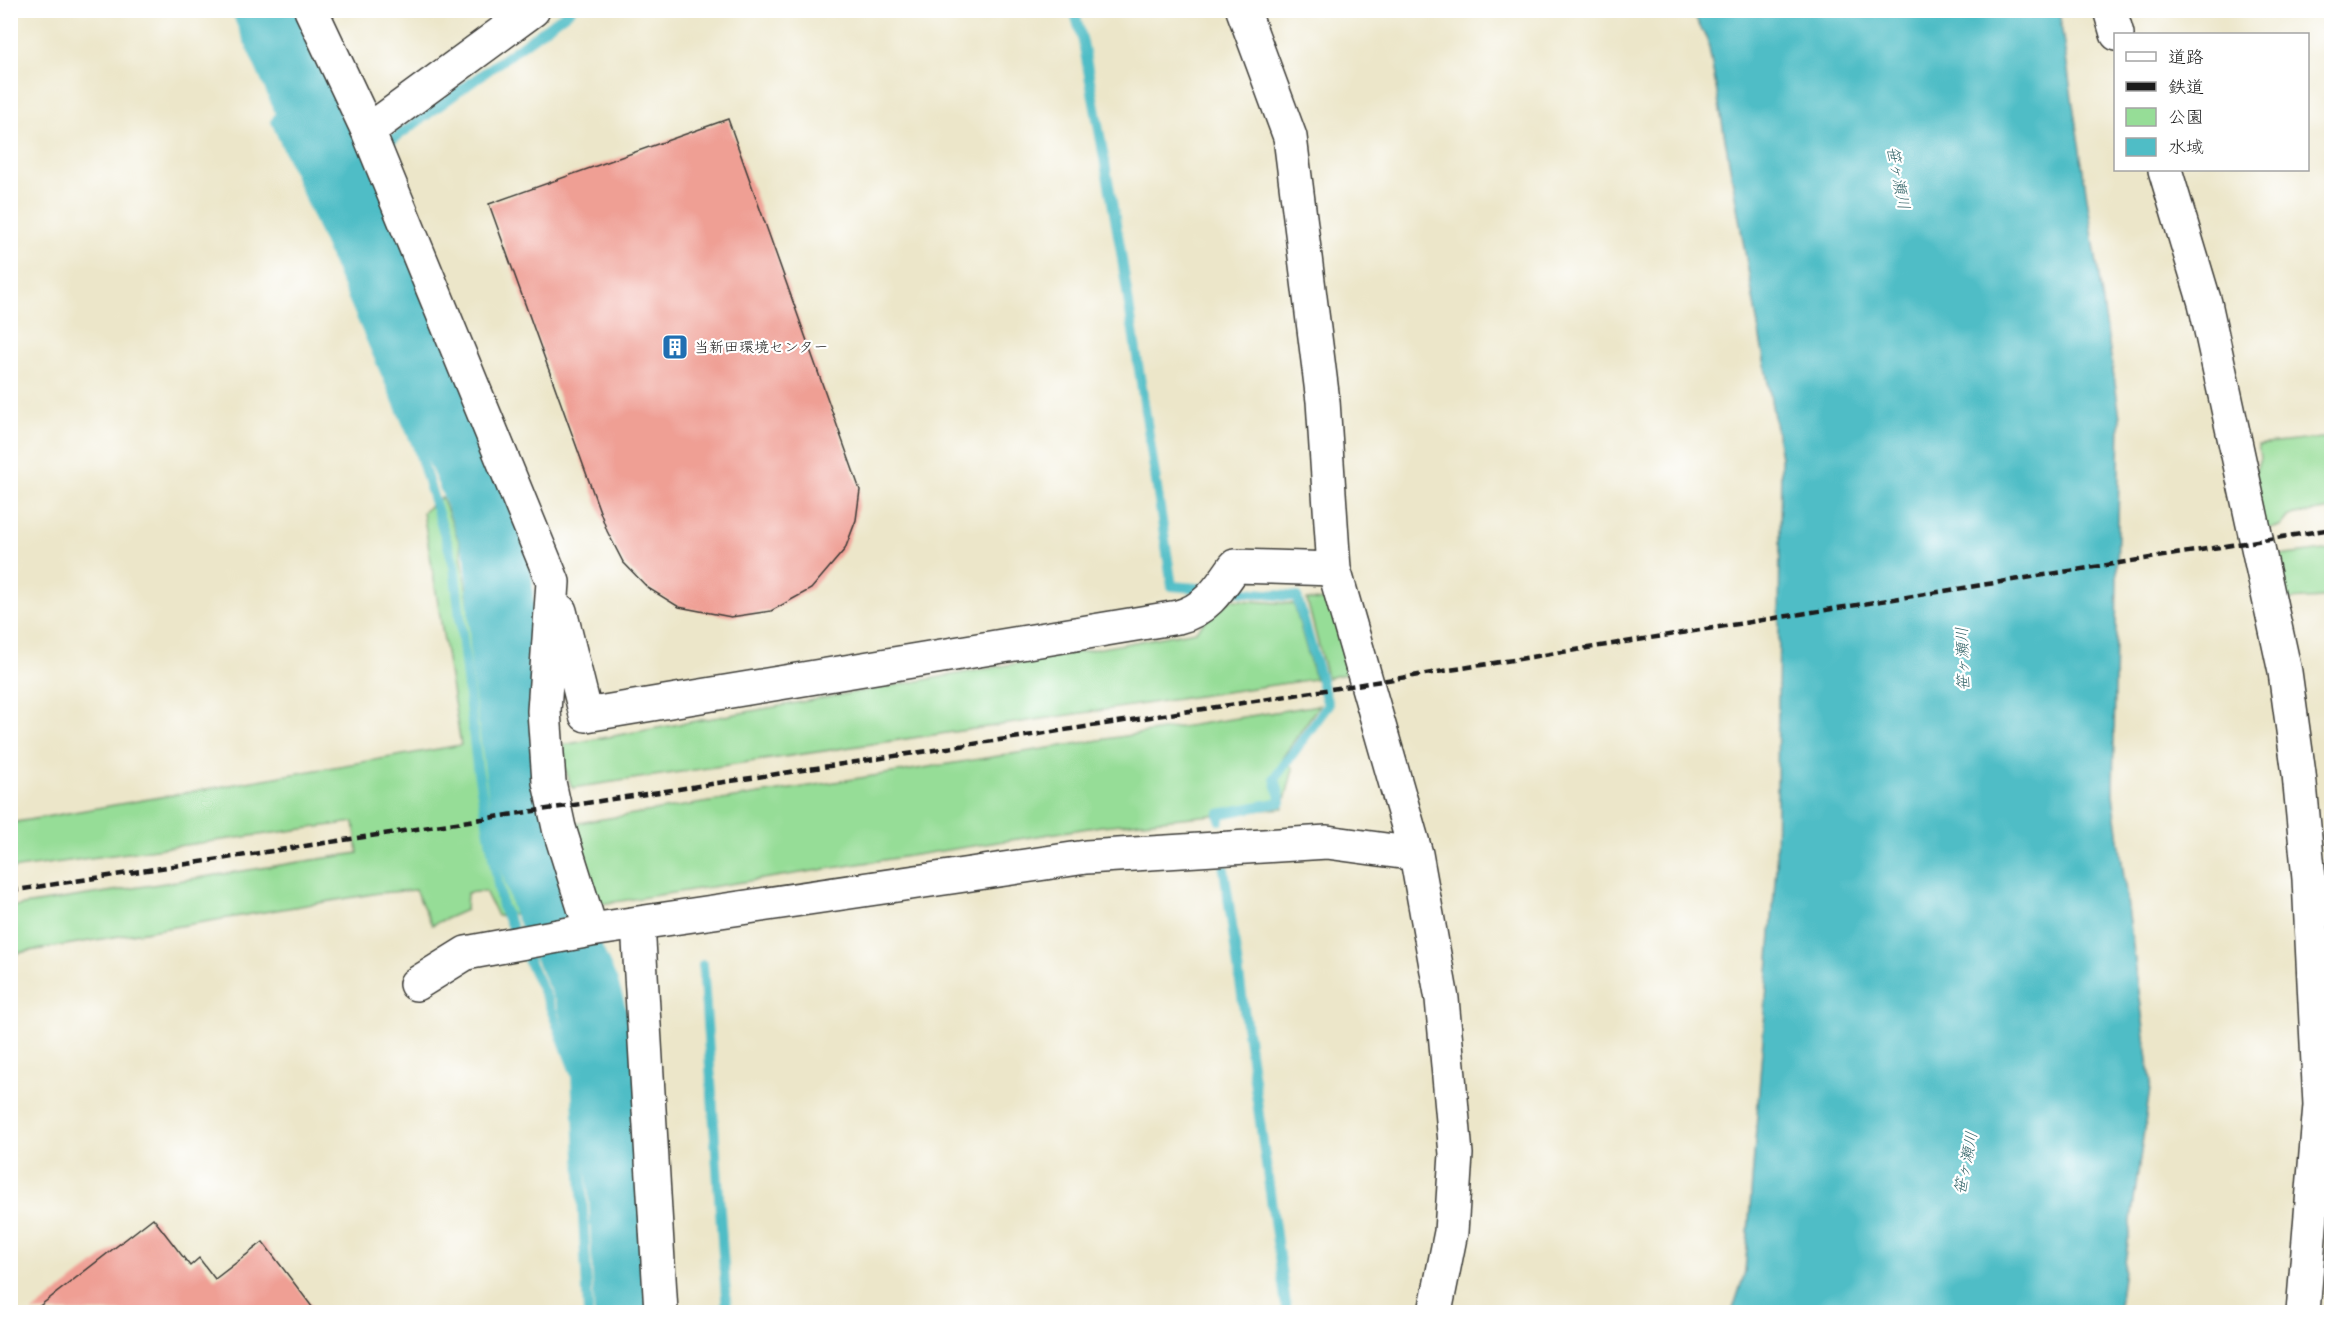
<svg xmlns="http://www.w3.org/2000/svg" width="2342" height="1323" font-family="Pangolin,'Klee One',sans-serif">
<rect width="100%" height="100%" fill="#fff"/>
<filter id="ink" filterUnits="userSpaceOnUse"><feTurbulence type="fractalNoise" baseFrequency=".0167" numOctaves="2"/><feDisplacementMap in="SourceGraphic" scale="12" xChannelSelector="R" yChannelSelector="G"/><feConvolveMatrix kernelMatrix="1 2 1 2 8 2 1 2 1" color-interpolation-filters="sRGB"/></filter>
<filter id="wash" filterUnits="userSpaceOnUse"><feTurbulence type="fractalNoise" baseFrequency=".008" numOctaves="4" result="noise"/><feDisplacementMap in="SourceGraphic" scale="24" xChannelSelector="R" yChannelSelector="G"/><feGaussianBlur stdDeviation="1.35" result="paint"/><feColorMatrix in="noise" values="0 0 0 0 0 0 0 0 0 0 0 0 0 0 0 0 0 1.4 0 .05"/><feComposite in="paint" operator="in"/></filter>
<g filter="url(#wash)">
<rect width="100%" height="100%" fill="#ece6c9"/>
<!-- green -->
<path fill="#96dd97" stroke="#597c5a" stroke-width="1.5" d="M2331,437v72l-42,7 -9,11 -17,2 -8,-56 5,-15 -2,-13z
M442,497l18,47 48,329 17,40 -28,3 -12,-25 -18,2 -1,17 -34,15 -17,-35 -36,3 -368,61v-47l347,-54 -4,-31 -343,47v-46l450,-78 -38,-233z
M2331,549v48c-20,3 -32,0 -52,5l-8,-45z
M1225,599l69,5 21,75 -743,109 -10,-28 1,-15 633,-114z
M1307,600l25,1 22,71 -27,6z
M1319,705l-36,52 10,12 -10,39 -182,18 -499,78 -27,-57 -4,-23z"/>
<!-- water -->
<path fill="#4fbdc6" stroke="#366c71" stroke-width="1.5" d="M1692,11h367l61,406 -7,377 38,288 -33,230h-386l13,-40 31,-404 5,-411 -73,-415z"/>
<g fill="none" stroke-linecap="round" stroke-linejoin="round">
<!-- stream -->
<path stroke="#4fbdc6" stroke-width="10" d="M1074,10l9,32 37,204 52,340 37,3
M299,87l-23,34 141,324 37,120 23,201 25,140 46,95 28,74 12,237
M340,178l231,-168
M1220,820l-1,-6 62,-12 -6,-24 53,-73 -31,-108 -72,-7
M1224,869l63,443
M703,965l24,347"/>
<!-- river -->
<path stroke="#4fbdc6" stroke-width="66" d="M266,10l208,475 24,67 6,114 24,180 17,56 41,88 23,72 13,139 5,111"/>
</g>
<g id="blocks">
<!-- building -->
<path fill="#ef9f94" d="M728,119l132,371 -4,30 -11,29 -34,40 -40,22 -40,6 -52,-10 -31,-19 -25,-26 -16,-31 -118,-327z
M153,1218l37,48 9,-8 16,21 48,-37 53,70h-284z"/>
</g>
</g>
<g filter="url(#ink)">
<use href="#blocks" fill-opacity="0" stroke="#3b3a36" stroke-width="1.5"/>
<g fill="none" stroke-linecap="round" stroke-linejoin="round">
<defs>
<path id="minor" d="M311,10l57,121 185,451 -9,129 5,71 10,46 32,102
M1243,10l47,127 33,264 11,168 82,285 26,145 14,155 -5,78 -16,80
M2110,10l7,24
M368,131l165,-121
M2165,170l40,133 80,369 14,102 10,105 11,226 -17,207
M560,611l26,104 592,-98c28,-7 41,-28 57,-51l99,3
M638,924l23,388
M416,984l50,-31 125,-23 495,-73 241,-15 89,12"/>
</defs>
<!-- minor casing -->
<use href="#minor" stroke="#3b3a36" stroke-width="36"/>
<!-- minor -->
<use href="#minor" stroke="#fff" stroke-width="33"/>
<!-- rail -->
<path stroke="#1c1c1c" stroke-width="4.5" stroke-dasharray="9 4.5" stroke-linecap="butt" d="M10,891l1265,-193 1057,-169"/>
</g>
</g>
<!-- icons -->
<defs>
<symbol id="building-square" viewBox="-11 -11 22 22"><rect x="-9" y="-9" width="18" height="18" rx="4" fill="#1f6fb2" stroke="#fff"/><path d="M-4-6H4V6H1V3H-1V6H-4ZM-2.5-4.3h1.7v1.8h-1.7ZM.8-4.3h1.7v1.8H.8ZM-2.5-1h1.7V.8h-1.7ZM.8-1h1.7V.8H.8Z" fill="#fff"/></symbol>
</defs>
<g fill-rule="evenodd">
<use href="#building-square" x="660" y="332" width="30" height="30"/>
</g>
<g text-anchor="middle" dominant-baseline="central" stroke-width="4.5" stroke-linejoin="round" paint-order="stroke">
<!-- poi labels -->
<g font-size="15" fill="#1c1c1c" stroke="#fff" text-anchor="start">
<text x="694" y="347">当新田環境センター</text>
</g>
<!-- water labels -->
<g font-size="16" font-style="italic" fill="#336468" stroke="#fff">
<text transform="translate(1898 178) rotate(79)">笹ヶ瀬川</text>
<text transform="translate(1963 659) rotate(-92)">笹ヶ瀬川</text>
<text transform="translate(1966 1163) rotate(-79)">笹ヶ瀬川</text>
</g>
</g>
<!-- margin -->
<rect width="2342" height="1323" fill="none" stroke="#fff" stroke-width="36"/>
<!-- legend -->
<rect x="2114" y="33" width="195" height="138" fill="#ffffff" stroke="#a4a4a4" stroke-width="1.5"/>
<rect x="2126" y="52" width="30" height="9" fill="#ffffff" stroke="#a4a4a4" stroke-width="1.5"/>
<text x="2168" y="63" font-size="18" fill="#1c1c1c">道路</text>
<rect x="2126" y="82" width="30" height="9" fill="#1c1c1c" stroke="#a4a4a4" stroke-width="1.5"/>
<text x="2168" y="93" font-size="18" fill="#1c1c1c">鉄道</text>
<rect x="2126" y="108" width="30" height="18" fill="#96dd97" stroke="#a4a4a4" stroke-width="1.5"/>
<text x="2168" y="123" font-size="18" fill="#1c1c1c">公園</text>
<rect x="2126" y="138" width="30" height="18" fill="#4fbdc6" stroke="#a4a4a4" stroke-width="1.5"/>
<text x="2168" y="153" font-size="18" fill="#1c1c1c">水域</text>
</svg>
